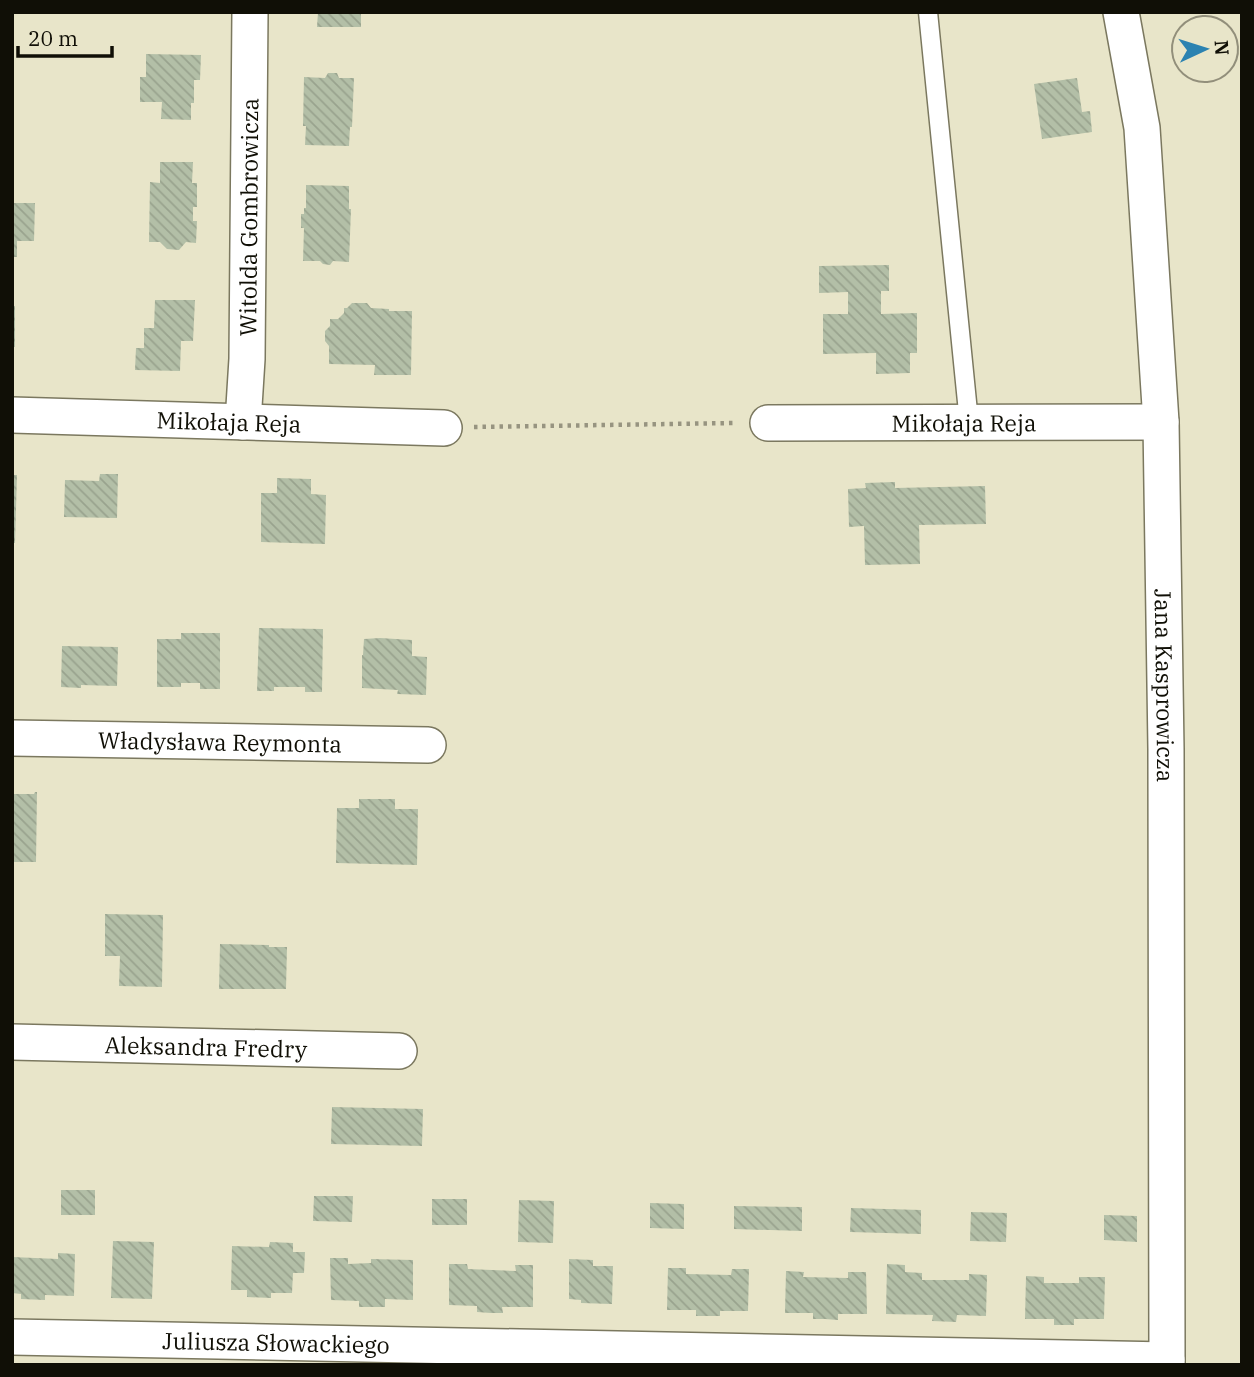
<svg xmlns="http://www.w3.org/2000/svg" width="1254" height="1377" font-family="'IBM Plex Serif',serif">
<defs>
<pattern id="building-back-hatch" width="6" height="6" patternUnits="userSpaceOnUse" patternTransform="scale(1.75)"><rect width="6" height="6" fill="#b3bfa7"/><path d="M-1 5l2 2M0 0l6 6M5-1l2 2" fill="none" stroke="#99a38e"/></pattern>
</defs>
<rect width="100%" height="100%" fill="#e8e5c9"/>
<!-- building -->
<path fill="url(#building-back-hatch)" d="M318,12h43v15h-44z
M146,54l55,1 -1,25h-6v23h-3v17l-30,-1 1,-17h-22v-25h6z
M328,73h9l2,5h15l-2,49h-2l-1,19 -44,-1 1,-19h-3l1,-49 21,1z
M1077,78l5,34 8,-1 2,21 -50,7 -8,-55z
M160,162h33l-1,21h5v24h-4v14h4l-1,22 -10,-1 -7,8 -12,-1 -7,-7h-11l1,-60 10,1z
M306,185l43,1v23h2l-2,53 -16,-1 -3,4 -7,-1 -3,-3h-17l1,-33h-3v-14h3v-6h2z
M12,203h23l-1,38h-17v16h-5z
M889,265v26h-8v23l36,-1v40h-7v20l-34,1v-21l-53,1v-40h25v-22l-29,1v-27z
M155,300h40l-2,41h-12l-1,30 -45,-1 1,-22h8v-20h10z
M352,303h15l4,5 18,1v2h23l-1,64h-37l1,-10 -46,-1v-18l-4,-5v-10l5,-5v-7h8l6,-6v-5h3z
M12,306h3v41h-3z
M100,474h18l-1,44 -53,-1 1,-37 34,1z
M12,475h5l-2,68h-3z
M277,478l34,1v15l15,1 -1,49 -64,-2v-49h16z
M895,482v6l90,-2 1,38 -67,1 1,39 -55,1 -1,-39 -15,1 -1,-38 18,-1 -1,-5z
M259,628l64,1 -1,63h-17v-5h-31v4h-17z
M181,633h39v56h-20v-6h-19v4h-24v-48h24z
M380,638l32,2v16l15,1 -1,38 -29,-1 1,-4 -36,-2v-33h1l1,-16z
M62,646l56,1 -1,39 -36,-1v3l-20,-1z
M35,792h2l-1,70h-24v-68h22z
M359,799h36v10h23l-1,56 -81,-2 1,-55h22z
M105,914l58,1 -1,72 -43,-1 1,-30h-15z
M220,944l49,1v2h18l-1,42h-67z
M332,1107l91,2 -1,37 -91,-2z
M61,1190h34v25h-34z
M314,1196h39l-1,26 -39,-1z
M432,1199h35v26h-35z
M519,1200l35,1 -1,42 -35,-1z
M650,1203l34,1v25l-34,-1z
M734,1206l68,1v24l-68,-2z
M851,1208l70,2v24l-71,-2z
M971,1212l36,1 -1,29 -36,-1z
M1104,1215l33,1v26l-33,-2z
M113,1241l41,1 -2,57 -41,-1z
M270,1242l23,1v9h12l-1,21h-11l-1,20h-21v5l-24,-1v-7h-16l1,-44 37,1z
M58,1253l17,1 -1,42 -29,-1v5l-24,-1v-5l-9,-1v-36l46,2z
M330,1258h18v6l23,-1v-4l42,1v40l-28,-1v8h-26v-6l-28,-1z
M569,1259l24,1v6h20l-1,38 -31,-1v-3l-12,-1z
M449,1264h18l1,5 48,2 -1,-6h18v42h-31l1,6h-12l-14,-1v-6l-28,-1z
M887,1264l18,1v7l17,1v7h47v-6l18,1 -1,41 -29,-1 -1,7 -24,-1 1,-6 -47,-1z
M668,1268h18v6l45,1 1,-6h17l-1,42h-28v5h-24v-6h-29z
M786,1271l18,1 -1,5 45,1v-6h18l1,42h-29v6l-13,-1h-12v-6h-28z
M1026,1276l18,1v6h35v-6h26l-1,42h-30v6h-20v-6h-29z"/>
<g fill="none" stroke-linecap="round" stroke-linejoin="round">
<defs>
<path id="lane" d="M928,12l41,410"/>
<g id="street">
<path id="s1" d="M1121,12l21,116 19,294 5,327 1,611"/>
<path id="s2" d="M12,415l432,13"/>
<path id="s3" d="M243,422l4,-63 3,-347"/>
<path id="s4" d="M768,423l393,-1"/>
<path id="s5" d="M12,738l416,7"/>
<path id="s6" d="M12,1042l387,9"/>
<path id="s7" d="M12,1337l1155,23v5"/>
</g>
</defs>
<!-- lane casing -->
<use href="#lane" stroke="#7b785f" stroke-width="21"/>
<!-- street casing -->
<use href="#street" stroke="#7b785f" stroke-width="38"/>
<!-- path -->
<path stroke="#979480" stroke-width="4.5" stroke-dasharray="3.5 5" stroke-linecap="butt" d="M474,427l261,-4"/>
<!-- lane -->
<use href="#lane" stroke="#fff" stroke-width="18"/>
<!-- street -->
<use href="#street" stroke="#fff" stroke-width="35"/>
</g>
<g text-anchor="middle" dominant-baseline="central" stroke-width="5" stroke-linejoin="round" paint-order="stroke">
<!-- street labels -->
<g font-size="23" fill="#100f06" stroke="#e8e5c9">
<text stroke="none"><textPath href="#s3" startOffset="205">Witolda Gombrowicza</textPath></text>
<text stroke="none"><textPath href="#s2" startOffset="217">Mikołaja Reja</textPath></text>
<text stroke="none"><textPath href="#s4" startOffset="196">Mikołaja Reja</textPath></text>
<text stroke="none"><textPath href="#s1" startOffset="676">Jana Kasprowicza</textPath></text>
<text stroke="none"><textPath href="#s5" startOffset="208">Władysława Reymonta</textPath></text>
<text stroke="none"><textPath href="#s6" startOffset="194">Aleksandra Fredry</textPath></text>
<text stroke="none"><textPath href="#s7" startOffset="264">Juliusza Słowackiego</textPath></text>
</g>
</g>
<!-- border -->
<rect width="1254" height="1377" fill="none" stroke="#100f06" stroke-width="28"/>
<!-- north arrow -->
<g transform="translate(1205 49) rotate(86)"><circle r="33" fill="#e8e5c9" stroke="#928f7b" stroke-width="2"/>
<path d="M0-5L12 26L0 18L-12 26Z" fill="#2b82b1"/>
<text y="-10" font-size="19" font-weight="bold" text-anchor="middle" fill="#100f06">N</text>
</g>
<!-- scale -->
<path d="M18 46v10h94v-10" fill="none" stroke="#100f06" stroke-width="3.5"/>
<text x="28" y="46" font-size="21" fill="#100f06" stroke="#e8e5c9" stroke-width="5" paint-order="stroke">20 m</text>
</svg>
